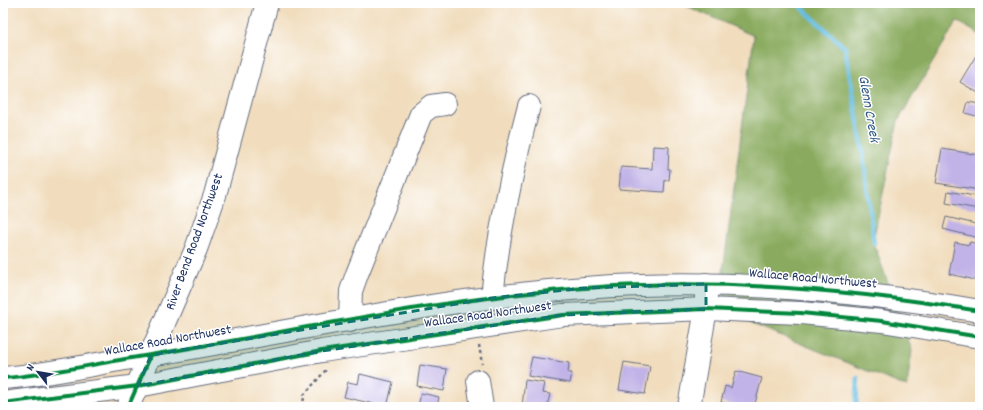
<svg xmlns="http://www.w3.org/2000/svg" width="983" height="410" font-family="Dekko,sans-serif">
<rect width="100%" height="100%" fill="#fff"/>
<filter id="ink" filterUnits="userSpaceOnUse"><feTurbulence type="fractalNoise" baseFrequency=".025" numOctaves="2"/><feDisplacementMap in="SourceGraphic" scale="8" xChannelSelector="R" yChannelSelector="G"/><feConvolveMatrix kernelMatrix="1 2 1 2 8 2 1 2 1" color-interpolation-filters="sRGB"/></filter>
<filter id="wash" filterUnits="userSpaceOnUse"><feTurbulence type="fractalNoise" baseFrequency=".012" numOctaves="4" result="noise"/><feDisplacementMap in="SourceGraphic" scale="16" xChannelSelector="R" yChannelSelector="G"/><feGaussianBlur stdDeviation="0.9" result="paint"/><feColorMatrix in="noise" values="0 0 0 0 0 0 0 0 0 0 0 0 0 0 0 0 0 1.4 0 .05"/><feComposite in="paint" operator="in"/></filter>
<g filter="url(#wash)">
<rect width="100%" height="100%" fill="#f1ddbd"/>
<!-- forest -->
<path fill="#8aab5f" stroke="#526d5e" d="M980,3v32l-23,-14 -59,100 -25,120 39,109 -5,37 -189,-77 36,-274 -74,-33z"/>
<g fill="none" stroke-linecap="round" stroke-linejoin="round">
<!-- stream -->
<path stroke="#64bee2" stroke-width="4.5" d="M793,3l6,2 46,43 17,98 12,97
M856,407l2,-29"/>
</g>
<g id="blocks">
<!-- building -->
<path fill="#c1b3e7" d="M980,49v45l-20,-12z
M968,102l12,2v13l-15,-4z
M653,146l16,1 -1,22h2l-1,11h-4l-1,12 -45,-3 2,-22 31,2z
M942,149l38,6v35l-44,-7z
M948,191l32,6 -2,12 -32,-6z
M946,217l34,8 -1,13 -36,-9z
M955,242l14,3 1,-3 10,2v37l-31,-7z
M532,357l37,6 -1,10h4l-2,10 -42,-7z
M624,362l26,4 -5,28 -26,-4z
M420,365l27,4 -3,22 -27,-5z
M736,371l26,7 -8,29h-15l-18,-5 4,-16 6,2z
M360,374l33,8 -6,25 -43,-10 4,-15 10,2z
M525,380l19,3 -2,10 8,1 -3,13h-25z
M421,393l18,4 -2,10h-19z
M230,403l25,3v1h-25z"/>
</g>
</g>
<g filter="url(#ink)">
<use href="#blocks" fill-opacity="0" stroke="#666c7f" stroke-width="1"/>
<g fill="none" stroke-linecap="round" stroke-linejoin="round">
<defs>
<path id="minor" d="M492,298c6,-65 20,-128 37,-192
M350,321l1,-30 6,-17 64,-160 10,-8 14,-2
M478,381l4,26
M128,407l68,-158 19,-54 52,-192
M689,407l17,-98v-25"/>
<path id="major" d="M3,378c41,-3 82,-12 122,-19 153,-24 306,-60 460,-71 133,-10 265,1 395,23
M3,403l135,-17 184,-35 241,-36 143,-6 95,4 81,8 98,16"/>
</defs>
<!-- minor casing -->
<use href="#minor" stroke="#666c7f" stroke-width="24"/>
<!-- major casing -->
<use href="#major" stroke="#666c7f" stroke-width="24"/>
<!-- path -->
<path stroke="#666c7f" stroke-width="2.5" stroke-dasharray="3 3" stroke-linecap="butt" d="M479,345l3,19
M303,407l1,-12 21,-24v-4"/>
<!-- minor -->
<use href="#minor" stroke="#fff" stroke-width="22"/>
<!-- major -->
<use href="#major" stroke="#fff" stroke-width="22"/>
<defs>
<path id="cycleway" d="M3,378c41,-3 82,-12 122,-19 153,-24 306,-60 460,-71 133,-10 265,1 395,23
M3,403l135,-17 184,-35 241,-36 143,-6 95,4 81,8 98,16
M128,407l23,-52"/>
</defs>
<!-- cycleway casing -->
<use href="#cycleway" stroke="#fff" stroke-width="6"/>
<!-- cycleway -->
<use href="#cycleway" stroke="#00873e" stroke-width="4"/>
</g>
</g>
<!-- marked area -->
<path fill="#0f766e" fill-opacity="0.2" stroke="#0f766e" stroke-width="3" stroke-dasharray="8 5" stroke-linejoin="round" d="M706,284v25l-143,6 -241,36 -184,35 13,-31 341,-57 92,-10z"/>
<g text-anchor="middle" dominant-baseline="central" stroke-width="3" stroke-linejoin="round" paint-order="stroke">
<!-- street labels -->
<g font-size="14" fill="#1b2f5e" stroke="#fff">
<text transform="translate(195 242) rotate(-70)">River Bend Road Northwest</text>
<text transform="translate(813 279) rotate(5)">Wallace Road Northwest</text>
<text transform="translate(488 315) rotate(-8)">Wallace Road Northwest</text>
<text transform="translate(168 341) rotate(-10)">Wallace Road Northwest</text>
</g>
<!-- water labels -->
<g font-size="15" font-style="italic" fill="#315a86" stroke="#fff">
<text transform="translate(868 109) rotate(80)">Glenn Creek</text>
</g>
</g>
<!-- margin -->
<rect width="983" height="410" fill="none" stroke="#fff" stroke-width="16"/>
<!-- north arrow -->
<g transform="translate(38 372) rotate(301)" stroke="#ffffff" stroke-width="3" paint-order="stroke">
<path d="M0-3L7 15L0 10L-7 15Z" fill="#1b2f5e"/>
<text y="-6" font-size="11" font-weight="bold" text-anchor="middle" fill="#1b2f5e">N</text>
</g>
</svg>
